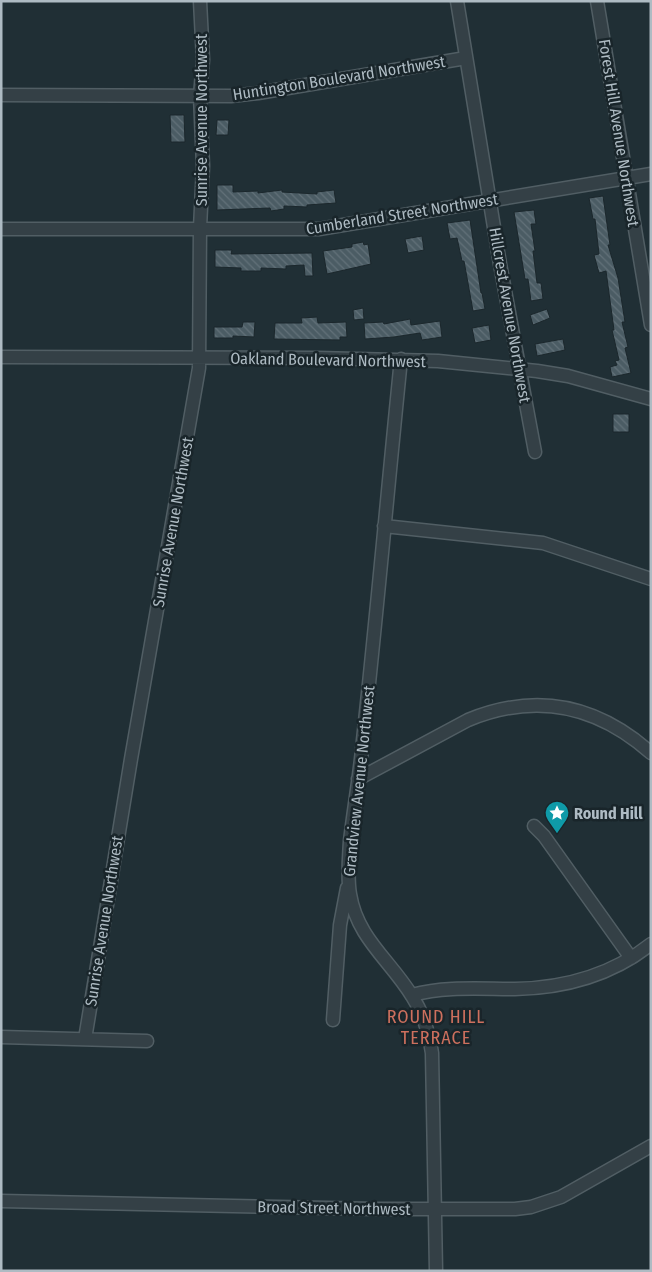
<svg xmlns="http://www.w3.org/2000/svg" width="652" height="1272" font-family="'Fira Sans Condensed',sans-serif">
<defs>
<pattern id="building-back-hatch" width="6" height="6" patternUnits="userSpaceOnUse" patternTransform="scale(1.25)"><rect width="6" height="6" fill="#4b5c64"/><path d="M-1 5l2 2M0 0l6 6M5-1l2 2" fill="none" stroke="#627179"/></pattern>
</defs>
<rect width="100%" height="100%" fill="#202f35"/>
<!-- building -->
<path fill="url(#building-back-hatch)" stroke="#1b272c" d="M170,115h14l1,27h-14z
M217,120h12l-1,15h-12z
M217,185h16v7l25,-1v2l24,-3v2l35,2v-2l17,-2 2,13 -29,2v2l-23,-1v3l-13,2 -1,-3 -53,2z
M603,196l7,49h-2l10,33 7,44h-3l6,25 -3,1 6,25 -19,4 -2,-10 7,-2 -2,-4 4,-1 -7,-30h2l-8,-59 -7,2 -5,-18 5,-1 -4,-35h-2l-4,-21z
M534,210l2,14h-5l4,27h-2l4,32h4l2,16 -12,2 -3,-22h-3l-11,-67z
M470,220l11,73h1l3,16 -12,2 -9,-50h-2l-5,-23 -7,1 -3,-16z
M422,236l2,14 -16,3 -3,-14z
M363,242l1,3 4,-1 3,20 -44,10 -4,-23 29,-4v-3z
M215,250h17l-1,4 81,-1 1,23h-8l-1,-11 -18,1v3l-25,-1v3h-20v-3l-26,-1z
M363,308l1,11 -10,1 -1,-10z
M547,309l3,9 -17,7 -3,-10z
M317,317l1,6 28,-1 1,15h-7v3l-66,-1 1,-16h27l-1,-5z
M410,319l1,6 29,-4 2,16 -20,3 -2,-7 -26,4 -29,2 -1,-16 19,-1 1,2z
M243,322h12l-1,15 -21,-1v2h-19v-11h28z
M489,325l2,15 -16,3 -3,-15z
M563,339l2,11 -28,6 -2,-12z
M613,414h16v18h-16z"/>
<g fill="none" stroke-linecap="round" stroke-linejoin="round">
<defs>
<path id="minor" d="M457,1l43,263 35,188
M597,1l54,324
M1,95l230,1 27,-3 208,-35
M1,229h318l332,-55
M1,357l316,1 121,3 99,10 31,5 83,23
M401,359c-13,127 -24,254 -38,381 -3,34 -9,67 -13,101 -1,18 -3,36 0,53 7,44 40,66 62,102 11,17 17,37 20,57l4,218
M384,526l159,17 108,36
M358,779l110,-59c68,-28 129,-15 183,33
M534,826l10,10 87,122
M412,995c33,-9 68,-6 103,-6 49,-1 97,-14 136,-45
M333,1020l7,-95 7,-37
M1,1037l146,4
M85,1039l46,-280 68,-391 1,-140 3,-62 -3,-70 3,-36 -3,-59
M1,1201l375,8h139l16,-2 30,-10 90,-51"/>
</defs>
<!-- minor casing -->
<use href="#minor" stroke="#515e64" stroke-width="15"/>
<!-- minor -->
<use href="#minor" stroke="#344046" stroke-width="12"/>
</g>
<!-- icons -->
<defs>
<symbol id="sight-pin" viewBox="-11 -11 22 30"><path d="M0 17L-7.5 6A9.5 9.5 0 1 1 7.5 6Z" fill="#0f9aa8" stroke="#19252a"/><path d="M0-6L1.8-2.2L6-1.7L2.9 1.2L3.7 5.4L0 3.3L-3.7 5.4L-2.9 1.2L-6-1.7L-1.8-2.2Z" fill="#fff"/></symbol>
</defs>
<g fill-rule="evenodd">
<use href="#sight-pin" x="543" y="799" width="28" height="38"/>
</g>
<g text-anchor="middle" dominant-baseline="central" stroke-width="5" stroke-linejoin="round" paint-order="stroke">
<!-- street labels -->
<g font-size="16" fill="#aebbc3" stroke="#19252a">
<text transform="translate(339 78) rotate(-9)">Huntington Boulevard Northwest</text>
<text transform="translate(201 120) rotate(-90)">Sunrise Avenue Northwest</text>
<text transform="translate(619 133) rotate(81)">Forest Hill Avenue Northwest</text>
<text transform="translate(402 214) rotate(-9)">Cumberland Street Northwest</text>
<text transform="translate(510 315) rotate(80)">Hillcrest Avenue Northwest</text>
<text transform="translate(328 360) rotate(1)">Oakland Boulevard Northwest</text>
<text transform="translate(173 522) rotate(-80)">Sunrise Avenue Northwest</text>
<text transform="translate(359 781) rotate(-84)">Grandview Avenue Northwest</text>
<text transform="translate(104 921) rotate(-81)">Sunrise Avenue Northwest</text>
<text transform="translate(334 1208) rotate(1)">Broad Street Northwest</text>
</g>
<!-- poi labels -->
<g font-size="16" font-weight="bold" fill="#aebbc3" stroke="#19252a" text-anchor="start">
<text x="574" y="813">Round Hill</text>
</g>
<!-- neighbourhood labels -->
<g font-size="18" letter-spacing="1" fill="#cd705e" stroke="#19252a">
<text x="436" y="1017">ROUND HILL<tspan x="436" dy="21">TERRACE</tspan></text>
</g>
</g>
<!-- border -->
<rect width="652" height="1272" fill="none" stroke="#aebbc3" stroke-width="5"/>
</svg>
